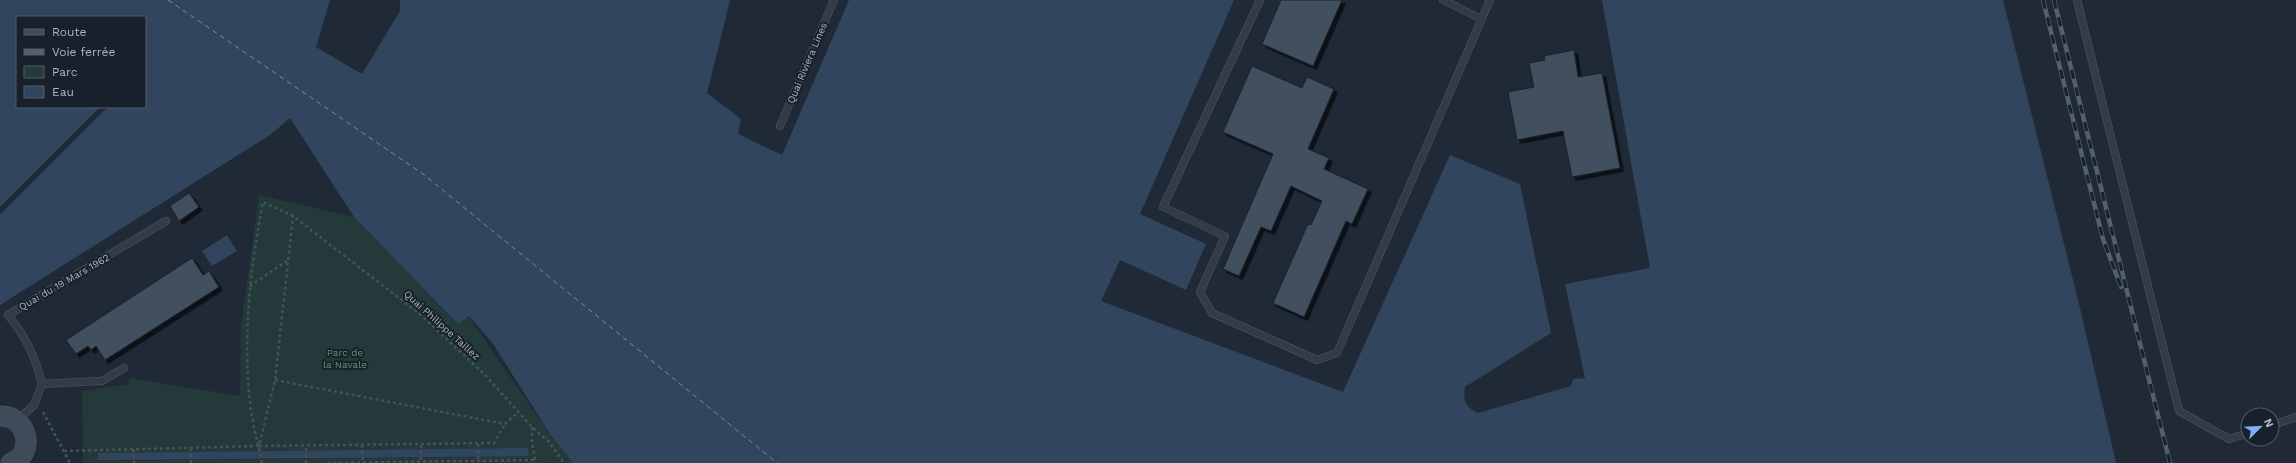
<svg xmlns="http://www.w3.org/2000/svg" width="2296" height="463" font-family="'Work Sans',sans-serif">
<defs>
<filter id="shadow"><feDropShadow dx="3.5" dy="3.5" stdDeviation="0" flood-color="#0009"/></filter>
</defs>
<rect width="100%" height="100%" fill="#1f2a36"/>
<!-- green -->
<path fill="#24393a" d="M259,195l95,22 104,107 10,-8 82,118 23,29h-490l-1,-72 46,-7 2,-6 110,18 1,-71z"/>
<!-- water -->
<path fill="#32455e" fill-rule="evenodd" d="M0,0h330l-14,47 46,27 38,-63v-11h330l-23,93 34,26 -3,15 44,21 67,-155h385l-94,214 66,30 -20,46 -66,-30 -19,41 242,91 107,-237 70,29 31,149 -86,54c-2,14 0,20 13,26l93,-27 2,-7 12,-1 -20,-94 85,-16 -48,-268h401l77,308 36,155h-1543l-23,-29 -57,-90 -24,-28 -11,8 -104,-107 -64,-99 -20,17 -270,170zM17,17h128v90h-128z
M227,235l10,16 -25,15 -10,-15z
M528,448l1,8 -431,4v-7z"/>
<!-- pier -->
<path fill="#1f2a36" d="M100,107h8l-108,108v-8z"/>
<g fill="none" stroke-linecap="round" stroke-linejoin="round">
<!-- ferry -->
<path stroke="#748ead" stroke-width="1" stroke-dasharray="5 4" stroke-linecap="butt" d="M168,0l255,174 354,289"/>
</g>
<!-- building -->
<path fill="#424f5f" stroke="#1a232d" filter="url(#shadow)" d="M1281,0h61l-29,66 -51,-22z
M1574,50l4,27 24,-4 18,95 -48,9 -9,-46 -46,9 -9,-48 26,-5 -5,-24 16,-3 -1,-4z
M1252,66l50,22 5,-11 27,12 -26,60 21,9 -5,11 44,20 -16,35 -6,-3 -42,96 -31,-14 35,-79 3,1 11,-24 -31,-15 -20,45 -10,-4 -22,49 -16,-7 50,-115 -50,-22z
M189,193l10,14 -20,14 -9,-15z
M192,258l11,17 6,-4 10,16 -114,73 -9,-14 -5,4 -3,-4 -12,8 -10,-14z"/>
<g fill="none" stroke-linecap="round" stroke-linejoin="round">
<defs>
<path id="lane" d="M1260,0l-97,207 62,29 -25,56 12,21 105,47 20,-7 153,-353
M1443,0l38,19
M2077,0l102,411 50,28 19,-6
M780,126l54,-126
M42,384c-6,-26 -17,-49 -34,-69l158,-94
M17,421l17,-16 8,-21 60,-3 22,-13
M2272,425l24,-8"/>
<path id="secondary" d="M0,416c27,-1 37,37 11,47"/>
</defs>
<!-- lane casing -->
<use href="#lane" stroke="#505965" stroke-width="8"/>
<!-- secondary casing -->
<use href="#secondary" stroke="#505965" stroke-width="21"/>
<!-- path -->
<path stroke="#405557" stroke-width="2.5" stroke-dasharray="3 3" stroke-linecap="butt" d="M250,286l37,-25
M275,380l230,44 14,-12
M43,412l27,51
M532,427v17l4,19
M478,444v17
M362,445l1,17
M421,445v17
M259,446l235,-3 11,-19
M191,448v15
M133,449l1,14
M64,451l195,-5 16,-66 18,-164
M262,463c-3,-18 -9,-35 -11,-53 -9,-70 -1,-140 12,-208l30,14 129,100 64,60 46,51 17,15 15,21
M306,463v-17
M327,463l209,-3"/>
<!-- lane -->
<use href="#lane" stroke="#323b47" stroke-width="7"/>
<!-- secondary -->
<use href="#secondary" stroke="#404b5a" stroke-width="20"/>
<defs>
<path id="rail" d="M2043,0l60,239 18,48
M2054,0l116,463"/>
</defs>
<!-- rail casing -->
<use href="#rail" stroke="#54606e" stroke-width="4.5"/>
<!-- rail -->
<use href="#rail" stroke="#18212b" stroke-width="3" stroke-dasharray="9" stroke-linecap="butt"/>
</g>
<g text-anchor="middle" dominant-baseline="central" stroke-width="4" stroke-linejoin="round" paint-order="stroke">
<!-- street labels -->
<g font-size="10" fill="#acb6c4" stroke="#18212b">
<text transform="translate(807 63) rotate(-67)">Quai Riviera Lines</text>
<text transform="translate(64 282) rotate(-30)">Quai du 19 Mars 1962</text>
<text transform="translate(442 325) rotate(42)">Quai Philippe Taillez</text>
</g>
<!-- park labels -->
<g font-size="10" fill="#64946e" stroke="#18212b">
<text x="345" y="352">Parc de<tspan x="345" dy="12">la Navale</tspan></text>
</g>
</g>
<!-- legend -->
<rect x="16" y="16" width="130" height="92" fill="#18212b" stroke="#535d68"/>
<rect x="24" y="29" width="20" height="6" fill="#404b5a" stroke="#535d68"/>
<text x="52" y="36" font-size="12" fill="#acb6c4">Route</text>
<rect x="24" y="49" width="20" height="6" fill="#54606e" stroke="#535d68"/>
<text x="52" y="56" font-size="12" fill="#acb6c4">Voie ferrée</text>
<rect x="24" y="66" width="20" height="12" fill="#24393a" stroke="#535d68"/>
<text x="52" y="76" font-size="12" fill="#acb6c4">Parc</text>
<rect x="24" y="86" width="20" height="12" fill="#32455e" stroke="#535d68"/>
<text x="52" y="96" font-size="12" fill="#acb6c4">Eau</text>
<!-- north arrow -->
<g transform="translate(2260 427) rotate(66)"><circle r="19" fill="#18212b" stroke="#535d68"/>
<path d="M0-3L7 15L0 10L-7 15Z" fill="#7caff9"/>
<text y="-6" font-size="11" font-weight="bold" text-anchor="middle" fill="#acb6c4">N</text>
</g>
</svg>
